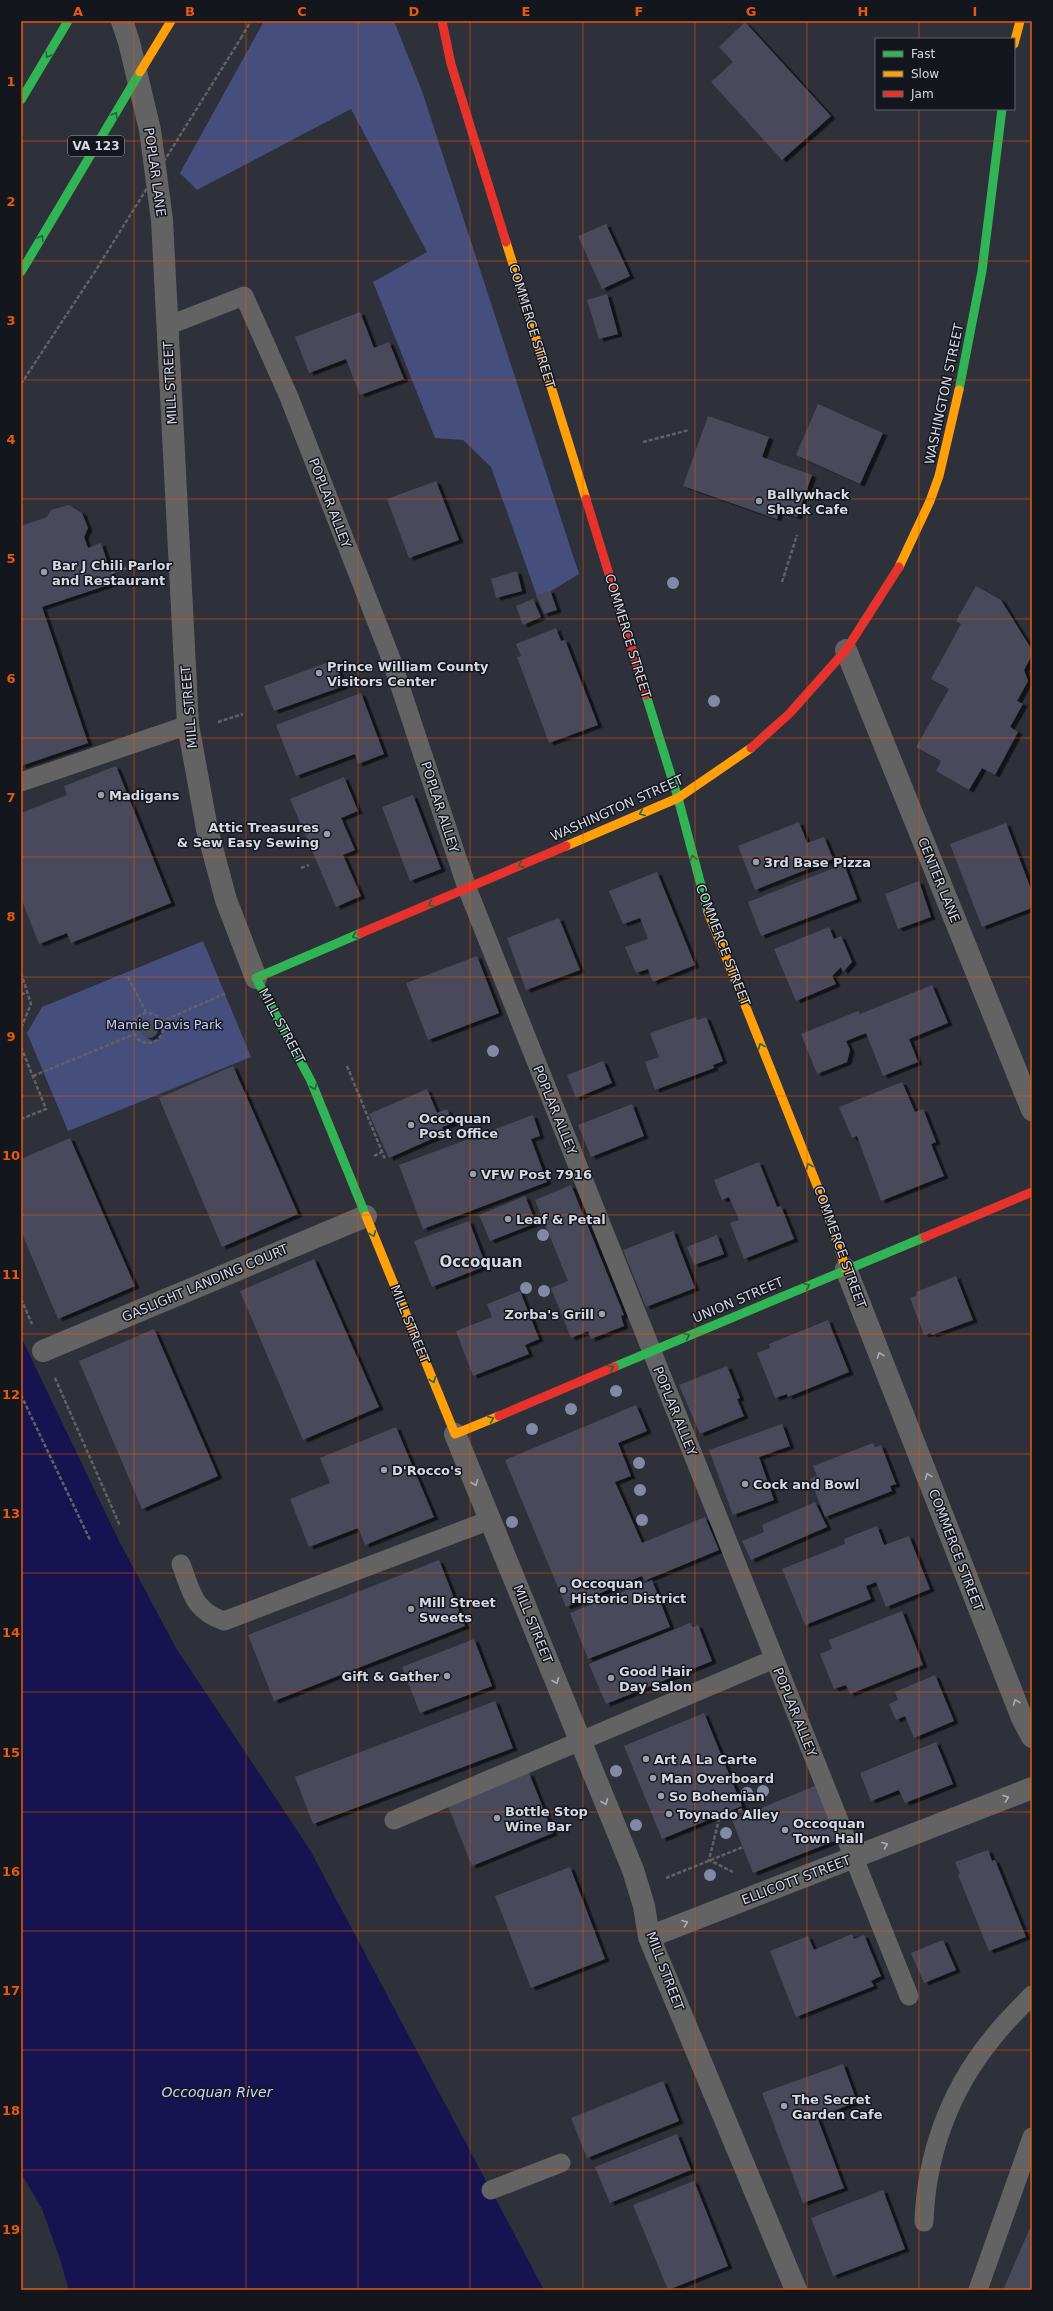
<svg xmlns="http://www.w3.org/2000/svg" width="1053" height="2311" font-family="'DejaVu Sans',sans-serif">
<defs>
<filter id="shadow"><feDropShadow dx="4.5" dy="2.5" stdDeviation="0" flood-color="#0009"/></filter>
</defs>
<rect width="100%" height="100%" fill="#2e303a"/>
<!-- green -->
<path fill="#464e7d" d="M264,21h130l28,70 157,483 -41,25 -47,-132 -28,-27 -28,-2 -62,-156 54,-30 -76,-143 -154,81 -17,-17z
M203,941l48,116 -183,74 -41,-98 15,-26z"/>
<!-- water -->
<path fill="#161350" d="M21,1337l98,204 57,107 134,202 234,440h-475l-10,-34 -17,-47 -21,-36z"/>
<!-- building -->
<path fill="#484a5b" filter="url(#shadow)" d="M745,22l86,94 -49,44 -71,-78 22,-20 -14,-15z
M606,224l24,52 -28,13 -24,-53z
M607,294l11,40 -19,5 -12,-39z
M360,312l14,36 15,-6 15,37 -44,16 -14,-36 -37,14 -14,-36z
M818,404l65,29 -23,51 -64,-29z
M708,416l61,21 -7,20 50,18 -15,42 -18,-6 -2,8 -94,-33z
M436,481l23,59 -50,18 -22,-59z
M69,505l13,8 6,15 -4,9 4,11 13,-5 13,40 -72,24 46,136 -67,23v-240l26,-9 4,-7z
M517,571l5,20 -26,7 -5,-19z
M976,586l25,14 31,50v5l-8,15 4,11 -11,20 6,3 -13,23 8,5 -23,43 -13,-7 -13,22 -33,-19 5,-10 -25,-14 33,-58 -18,-10 30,-55 -5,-3z
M550,590l7,20 -13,4 -8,-19z
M533,599l8,18 -18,8 -7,-19z
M556,628l5,13 4,-1 33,85 -49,18 -32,-86 4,-1 -5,-12z
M334,660l10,26 -70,25 -10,-25z
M361,693l23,61 -26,10 -3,-10 -59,22 -20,-51z
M116,766l55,137 -100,40 -4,-10 -28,11 -18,-46v-85l46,-18 -3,-9z
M344,777l14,34 -17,7 14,32 -12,5 18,41 -25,11 -46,-108z
M413,795l28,74 -31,12 -28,-74z
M799,822l8,21 17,-6 9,22 -78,31 -17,-44z
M1006,823l26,69v16l-50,19 -32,-83z
M844,864l13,35 -96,37 -13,-34z
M657,872l38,93 -42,17 -5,-13 -12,4 -11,-26 23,-8 -8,-21 -17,6 -14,-33z
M919,881l12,36 -33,12 -13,-35z
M559,918l21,52 -54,20 -19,-52z
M829,927l5,12 7,-3 11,26 -9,10 -2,-5 -9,9 4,8 -40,17 -22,-52z
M477,956l22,57 -71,27 -22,-57z
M932,985l16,38 -39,16 9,23 -35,14 -17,-43 -20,8 4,9 -3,12 -30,12 -16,-40 57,-23 2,3z
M696,1017l1,3 9,-3 17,44 -10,4 1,3 -59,22 -10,-28 14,-5 -9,-24z
M140 1029a9 9 0 1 1 18 0a9 9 0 1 1-18 0Z
M603,1061l9,22 -36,15 -9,-23z
M233,1066l65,148 -76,33 -63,-149z
M902,1082l13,30 8,-3 13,33 -5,2 13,32 -63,25 -24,-65 -5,2 -13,-31z
M427,1089l10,24 10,-4 6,14 -11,4 3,6 -56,25 -20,-44z
M632,1104l12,32 -53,21 -13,-32z
M533,1115l7,21 -9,3 16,43 -124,47 -24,-64z
M70,1138l65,148 -77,33 -37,-88v-72z
M759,1162l18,45 4,-1 13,33 -50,20 -14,-36 9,-3 -10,-23 -7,3 -8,-20z
M571,1185l53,130 -3,1 3,10 -33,13 -3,-8 -17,7 -20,-50 17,-7 -33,-81z
M525,1196l11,27 -46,18 -11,-26z
M469,1221l17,45 -54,21 -18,-46z
M673,1231l22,57 -49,19 -23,-57z
M717,1235l7,19 -30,11 -7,-18z
M314,1259l65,148 -76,33 -63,-149z
M956,1276l17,44 -41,15 -1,-2 -7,2 -14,-37 7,-3 -1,-3z
M520,1291l19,48 -14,6 4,9 -56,22 -17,-45 36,-14 -5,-13z
M828,1320l21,52 -61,25 -1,-3 -12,4 -18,-45 13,-5 -1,-4z
M154,1329l64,147 -76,33 -63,-148z
M727,1366l13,32 -3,1 7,17 -44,18 -21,-49z
M636,1405l11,26 -29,12 13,33 -16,6 27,61 63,-26 14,33 -75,31 -2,-5 -76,31 -61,-147z
M782,1424l8,22 -31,11 15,43 -41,15 -24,-65z
M396,1427l38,90 -69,28 -7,-17 -49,19 -19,-48 40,-16 -10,-25z
M873,1443l2,4 6,-2 15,39 -6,2 2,5 -67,26 -15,-38 7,-3 -4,-10z
M815,1502l12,25 -76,33 -9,-19 22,-9 -2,-7z
M877,1526l7,19 25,-9 21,53 -44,18 -10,-25 -10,4 5,13 -66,26 -23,-56 63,-25 -1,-5z
M439,1560l26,66 -191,75 -26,-66z
M652,1580l18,47 -82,32 -18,-46z
M902,1611l21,54 -73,29 -4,-9 -12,4 -14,-35 12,-5 -3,-9z
M690,1623l3,4 5,-2 14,36 -106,43 -17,-40z
M474,1639l18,47 -72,27 -18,-46z
M935,1675l19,46 -40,17 -9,-22 -9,4 -7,-16 9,-4 -3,-8z
M495,1701l18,47 -200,76 -18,-47z
M704,1713l38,93 -80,33 -38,-93z
M936,1742l17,42 -48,19 -6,-13 -28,11 -11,-28z
M529,1773l24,60 -81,33 -24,-60z
M815,1786l22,54 -84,33 -21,-53z
M988,1850l4,11 3,-1 31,77 -37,14 -31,-76 2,-1 -5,-12z
M570,1867l35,92 -74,29 -36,-92z
M852,1934l2,5 10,-4 17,41 -10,5 3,5 -78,31 -26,-66 38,-15 6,14z
M943,1940l13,30 -32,13 -13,-30z
M843,2064l14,38 -40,15 27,71 -41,15 -41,-110z
M663,2081l16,40 -92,37 -16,-40z
M677,2134l14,36 -81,33 -15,-36z
M694,2181l34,85 -60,24 -35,-85z
M883,2190l22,59 -72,27 -22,-58z
M1030,2228l2,1v61h-29z"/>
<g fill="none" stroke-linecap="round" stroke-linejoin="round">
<!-- path -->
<path stroke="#626264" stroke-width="2.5" stroke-dasharray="4 2" stroke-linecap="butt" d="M241,38l10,-17
M643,442l46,-12
M111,573l29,-9
M782,582l15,-47
M218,722l25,-8
M301,868l8,-3
M21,973l10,31 -10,24
M128,977l18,35
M21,995l6,-3
M133 1028a15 15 0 1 1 30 0a15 15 0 1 1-30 0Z
M161,1022l65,-29
M21,1047l25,62 -25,10
M347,1066l38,93
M33,1076l102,-42
M374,1156l8,-4
M21,1299l11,25
M55,1378l65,148
M21,1395l69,145
M733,1872l-24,-12 10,-41 23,-10
M666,1878l77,-31"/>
<!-- lane -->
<path stroke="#646363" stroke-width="19" d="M167,326l77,-30 45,101 101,259 77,232 442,1108
M21,782l167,-57
M181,1564c11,29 12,46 43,57l266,-101
M394,1820l380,-161
M491,2190l70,-27
M924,2222c2,-66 25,-130 67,-182 12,-16 27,-30 41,-45
M978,2290l54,-153"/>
<!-- street -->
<path stroke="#646363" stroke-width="22" d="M122,21l7,21 21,88 12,90 26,505 19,104 19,71 30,78
M846,650l186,460
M846,1269l176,449 10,19
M43,1351l323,-135
M455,1434l178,436 11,36 5,31 147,353
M649,1937l383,-149"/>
<!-- fast -->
<path stroke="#30b455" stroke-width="9" d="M21,100l47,-79
M959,390l23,-119 20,-162
M646,695l32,103 30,114
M361,933l-105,45 55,103 55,135
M614,1367l311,-130"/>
<!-- slow -->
<path stroke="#ff9f0a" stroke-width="9" d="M1014,44l6,-23
M506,242l80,257
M899,567l31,-66 9,-25 20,-86
M566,846l112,-48 73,-50
M708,912l116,291 22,66
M366,1216l89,218 44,-18"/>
<!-- jam -->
<path stroke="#e5322d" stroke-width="9" d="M442,21l9,43 55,178
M586,499l60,196
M751,748l38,-34 57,-64 53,-83
M361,933l205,-87
M925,1237l107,-45
M499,1416l115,-49"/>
<!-- path-bridge -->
<path stroke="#626264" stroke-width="2.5" stroke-dasharray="4 2" stroke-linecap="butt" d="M21,384l73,-111 147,-235"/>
<!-- fast-bridge -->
<path stroke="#30b455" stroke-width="9" d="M21,272l119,-200"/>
<!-- slow-bridge -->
<path stroke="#ff9f0a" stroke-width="9" d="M140,72l31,-51"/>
</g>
<!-- trees -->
<g fill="#8389a4">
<circle cx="673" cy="583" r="6"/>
<circle cx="714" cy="701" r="6"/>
<circle cx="493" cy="1051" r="6"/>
<circle cx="543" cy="1235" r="6"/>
<circle cx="526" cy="1288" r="6"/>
<circle cx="544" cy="1291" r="6"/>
<circle cx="616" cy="1391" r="6"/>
<circle cx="571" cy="1409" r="6"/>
<circle cx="532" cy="1429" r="6"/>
<circle cx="639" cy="1463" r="6"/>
<circle cx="640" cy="1490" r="6"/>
<circle cx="642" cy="1520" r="6"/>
<circle cx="512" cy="1522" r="6"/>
<circle cx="616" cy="1771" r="6"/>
<circle cx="763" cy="1791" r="6"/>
<circle cx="747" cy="1793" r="6"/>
<circle cx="636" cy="1825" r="6"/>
<circle cx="726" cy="1833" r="6"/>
<circle cx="710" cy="1875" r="6"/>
</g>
<!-- one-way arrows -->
<defs><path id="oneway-chevron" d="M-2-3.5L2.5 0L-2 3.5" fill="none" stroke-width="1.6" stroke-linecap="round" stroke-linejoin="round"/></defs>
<g stroke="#226539">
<use href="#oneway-chevron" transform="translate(48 55) rotate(121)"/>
<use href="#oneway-chevron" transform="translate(115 115) rotate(-59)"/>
<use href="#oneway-chevron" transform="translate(41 238) rotate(-59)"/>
<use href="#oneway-chevron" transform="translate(642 813) rotate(157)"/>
<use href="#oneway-chevron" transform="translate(693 858) rotate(-103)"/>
<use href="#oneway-chevron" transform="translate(521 865) rotate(157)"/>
<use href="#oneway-chevron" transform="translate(431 904) rotate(157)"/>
<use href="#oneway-chevron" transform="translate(355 936) rotate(157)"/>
<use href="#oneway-chevron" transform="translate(761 1046) rotate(-112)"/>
<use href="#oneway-chevron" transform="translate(314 1087) rotate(68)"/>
<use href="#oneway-chevron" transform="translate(809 1166) rotate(-112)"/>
<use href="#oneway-chevron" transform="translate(373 1234) rotate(68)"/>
<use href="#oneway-chevron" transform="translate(807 1286) rotate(-23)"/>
<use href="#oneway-chevron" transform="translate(687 1336) rotate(-23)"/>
<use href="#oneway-chevron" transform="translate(611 1368) rotate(-23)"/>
<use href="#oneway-chevron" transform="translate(433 1380) rotate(68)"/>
<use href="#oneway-chevron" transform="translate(491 1419) rotate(-23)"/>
</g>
<g stroke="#aeafb6">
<use href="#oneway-chevron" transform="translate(880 1355) rotate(-111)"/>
<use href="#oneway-chevron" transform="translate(928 1476) rotate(-111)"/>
<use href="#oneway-chevron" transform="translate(475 1483) rotate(68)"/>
<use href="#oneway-chevron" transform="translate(556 1681) rotate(68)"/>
<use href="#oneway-chevron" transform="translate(1016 1702) rotate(-111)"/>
<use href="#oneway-chevron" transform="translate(1006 1798) rotate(-21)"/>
<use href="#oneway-chevron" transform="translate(605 1802) rotate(68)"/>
<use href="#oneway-chevron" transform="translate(885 1845) rotate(-21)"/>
<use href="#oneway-chevron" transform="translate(685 1923) rotate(-21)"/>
</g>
<!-- grid -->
<path fill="none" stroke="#e8590c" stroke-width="1" stroke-opacity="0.55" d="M134,21v2269M246,21v2269M358,21v2269M470,21v2269M583,21v2269M695,21v2269M807,21v2269M919,21v18M919,109v2181M21,141h1011M21,261h1011M21,380h1011M21,499h1011M21,619h1011M21,738h1011M21,857h1011M21,977h1011M21,1096h1011M21,1215h1011M21,1334h1011M21,1454h1011M21,1573h1011M21,1692h1011M21,1812h1011M21,1931h1011M21,2050h1011M21,2170h1011"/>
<!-- markers -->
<g fill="#9b9da8" stroke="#14161d" stroke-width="1.5">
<circle cx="759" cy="501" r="4"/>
<circle cx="44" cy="572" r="4"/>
<circle cx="319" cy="673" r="4"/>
<circle cx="101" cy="795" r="4"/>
<circle cx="327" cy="834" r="4"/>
<circle cx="756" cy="862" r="4"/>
<circle cx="411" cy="1125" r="4"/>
<circle cx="473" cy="1174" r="4"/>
<circle cx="508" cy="1219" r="4"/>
<circle cx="602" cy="1314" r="4"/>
<circle cx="384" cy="1470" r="4"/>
<circle cx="745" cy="1484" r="4"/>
<circle cx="563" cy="1590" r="4"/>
<circle cx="411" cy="1609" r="4"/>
<circle cx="447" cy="1676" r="4"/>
<circle cx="611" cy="1678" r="4"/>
<circle cx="646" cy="1759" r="4"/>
<circle cx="653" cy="1778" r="4"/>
<circle cx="661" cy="1796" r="4"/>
<circle cx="669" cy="1814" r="4"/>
<circle cx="497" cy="1818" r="4"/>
<circle cx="785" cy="1830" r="4"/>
<circle cx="784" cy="2106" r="4"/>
</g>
<g text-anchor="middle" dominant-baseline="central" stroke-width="3" stroke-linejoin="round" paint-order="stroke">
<!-- shield labels -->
<rect fill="#14161d" stroke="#9c9ea8" stroke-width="1" x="68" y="136" width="56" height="20" rx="3"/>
<g font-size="12" font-weight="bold" fill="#d6d8e3">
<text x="96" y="146">VA 123</text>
</g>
<!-- street labels -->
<g font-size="13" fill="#d6d8e3" stroke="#14161d">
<text transform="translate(155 172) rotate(82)">POPLAR LANE</text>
<text transform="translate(532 326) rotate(73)">COMMERCE STREET</text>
<text transform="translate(170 383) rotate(-93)">MILL STREET</text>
<text transform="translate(944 394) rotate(-78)">WASHINGTON STREET</text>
<text transform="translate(330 503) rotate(69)">POPLAR ALLEY</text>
<text transform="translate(628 636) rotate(73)">COMMERCE STREET</text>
<text transform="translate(189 707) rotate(-95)">MILL STREET</text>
<text transform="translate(440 807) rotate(72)">POPLAR ALLEY</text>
<text transform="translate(617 808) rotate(-24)">WASHINGTON STREET</text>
<text transform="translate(939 880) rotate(68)">CENTER LANE</text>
<text transform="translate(723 945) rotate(69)">COMMERCE STREET</text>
<text transform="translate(282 1026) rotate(62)">MILL STREET</text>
<text transform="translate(555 1110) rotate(68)">POPLAR ALLEY</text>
<text transform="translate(840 1247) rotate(70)">COMMERCE STREET</text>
<text transform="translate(205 1283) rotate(-23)">GASLIGHT LANDING COURT</text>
<text transform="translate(738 1300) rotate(-23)">UNION STREET</text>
<text transform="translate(410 1324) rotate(68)">MILL STREET</text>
<text transform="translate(675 1411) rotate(68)">POPLAR ALLEY</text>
<text transform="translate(956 1550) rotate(69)">COMMERCE STREET</text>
<text transform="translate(533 1624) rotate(68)">MILL STREET</text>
<text transform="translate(795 1712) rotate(68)">POPLAR ALLEY</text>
<text transform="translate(796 1880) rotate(-21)">ELLICOTT STREET</text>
<text transform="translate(665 1971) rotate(69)">MILL STREET</text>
</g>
<!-- poi labels -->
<g font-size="13" font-weight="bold" fill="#d6d8e3" stroke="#14161d" text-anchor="start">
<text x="767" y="494">Ballywhack<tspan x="767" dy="15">Shack Cafe</tspan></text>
<text x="52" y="565">Bar J Chili Parlor<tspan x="52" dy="15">and Restaurant</tspan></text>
<text x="327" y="666">Prince William County<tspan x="327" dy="15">Visitors Center</tspan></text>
<text x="109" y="795">Madigans</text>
<text x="319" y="827" text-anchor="end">Attic Treasures<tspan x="319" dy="15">&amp; Sew Easy Sewing</tspan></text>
<text x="764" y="862">3rd Base Pizza</text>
<text x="419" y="1118">Occoquan<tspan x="419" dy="15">Post Office</tspan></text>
<text x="481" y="1174">VFW Post 7916</text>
<text x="516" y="1219">Leaf &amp; Petal</text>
<text x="594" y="1314" text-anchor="end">Zorba's Grill</text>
<text x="392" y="1470">D'Rocco's</text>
<text x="753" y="1484">Cock and Bowl</text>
<text x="571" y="1583">Occoquan<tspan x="571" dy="15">Historic District</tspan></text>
<text x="419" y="1602">Mill Street<tspan x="419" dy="15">Sweets</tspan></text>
<text x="619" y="1671">Good Hair<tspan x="619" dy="15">Day Salon</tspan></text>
<text x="439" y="1676" text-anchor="end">Gift &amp; Gather</text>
<text x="654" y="1759">Art A La Carte</text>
<text x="661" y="1778">Man Overboard</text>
<text x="669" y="1796">So Bohemian</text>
<text x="505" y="1811">Bottle Stop<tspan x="505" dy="15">Wine Bar</tspan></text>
<text x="677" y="1814">Toynado Alley</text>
<text x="793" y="1823">Occoquan<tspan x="793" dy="15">Town Hall</tspan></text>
<text x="792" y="2099">The Secret<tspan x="792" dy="15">Garden Cafe</tspan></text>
</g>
<!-- park labels -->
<g font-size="13" fill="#c8d1fa" stroke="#14161d">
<text x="164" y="1024">Mamie Davis Park</text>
</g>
<!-- water labels -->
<g font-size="14" font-style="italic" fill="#cbd3fd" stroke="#14161d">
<text x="217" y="2092">Occoquan River</text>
</g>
<!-- quarter labels -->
<g font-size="15" font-weight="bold" fill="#d6d8e3" stroke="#14161d">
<text x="481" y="1262">Occoquan</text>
</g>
</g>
<!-- border -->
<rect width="1053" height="2311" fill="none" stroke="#14161d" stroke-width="44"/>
<!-- legend -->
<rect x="875" y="38" width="140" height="72" fill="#14161d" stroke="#62646c"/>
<rect x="883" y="51" width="20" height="6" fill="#30b455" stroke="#62646c"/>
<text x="911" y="58" font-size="12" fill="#d6d8e3">Fast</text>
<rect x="883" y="71" width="20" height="6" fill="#ff9f0a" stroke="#62646c"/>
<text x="911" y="78" font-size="12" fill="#d6d8e3">Slow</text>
<rect x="883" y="91" width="20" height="6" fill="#e5322d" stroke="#62646c"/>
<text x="911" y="98" font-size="12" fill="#d6d8e3">Jam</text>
<rect x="22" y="22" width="1009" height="2267" fill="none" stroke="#e8590c" stroke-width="1.5"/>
<g font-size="13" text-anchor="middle" font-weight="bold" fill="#e8590c">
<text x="78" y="16">A</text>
<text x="190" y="16">B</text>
<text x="302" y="16">C</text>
<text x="414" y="16">D</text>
<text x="526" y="16">E</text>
<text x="639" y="16">F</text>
<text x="751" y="16">G</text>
<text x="863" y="16">H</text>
<text x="975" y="16">I</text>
<text x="11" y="86">1</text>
<text x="11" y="206">2</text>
<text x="11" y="325">3</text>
<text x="11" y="444">4</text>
<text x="11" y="563">5</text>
<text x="11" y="683">6</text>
<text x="11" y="802">7</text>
<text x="11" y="921">8</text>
<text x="11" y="1041">9</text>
<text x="11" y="1160">10</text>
<text x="11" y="1279">11</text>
<text x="11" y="1399">12</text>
<text x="11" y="1518">13</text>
<text x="11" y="1637">14</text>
<text x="11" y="1757">15</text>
<text x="11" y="1876">16</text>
<text x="11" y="1995">17</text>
<text x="11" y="2115">18</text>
<text x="11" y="2234">19</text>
</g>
</svg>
